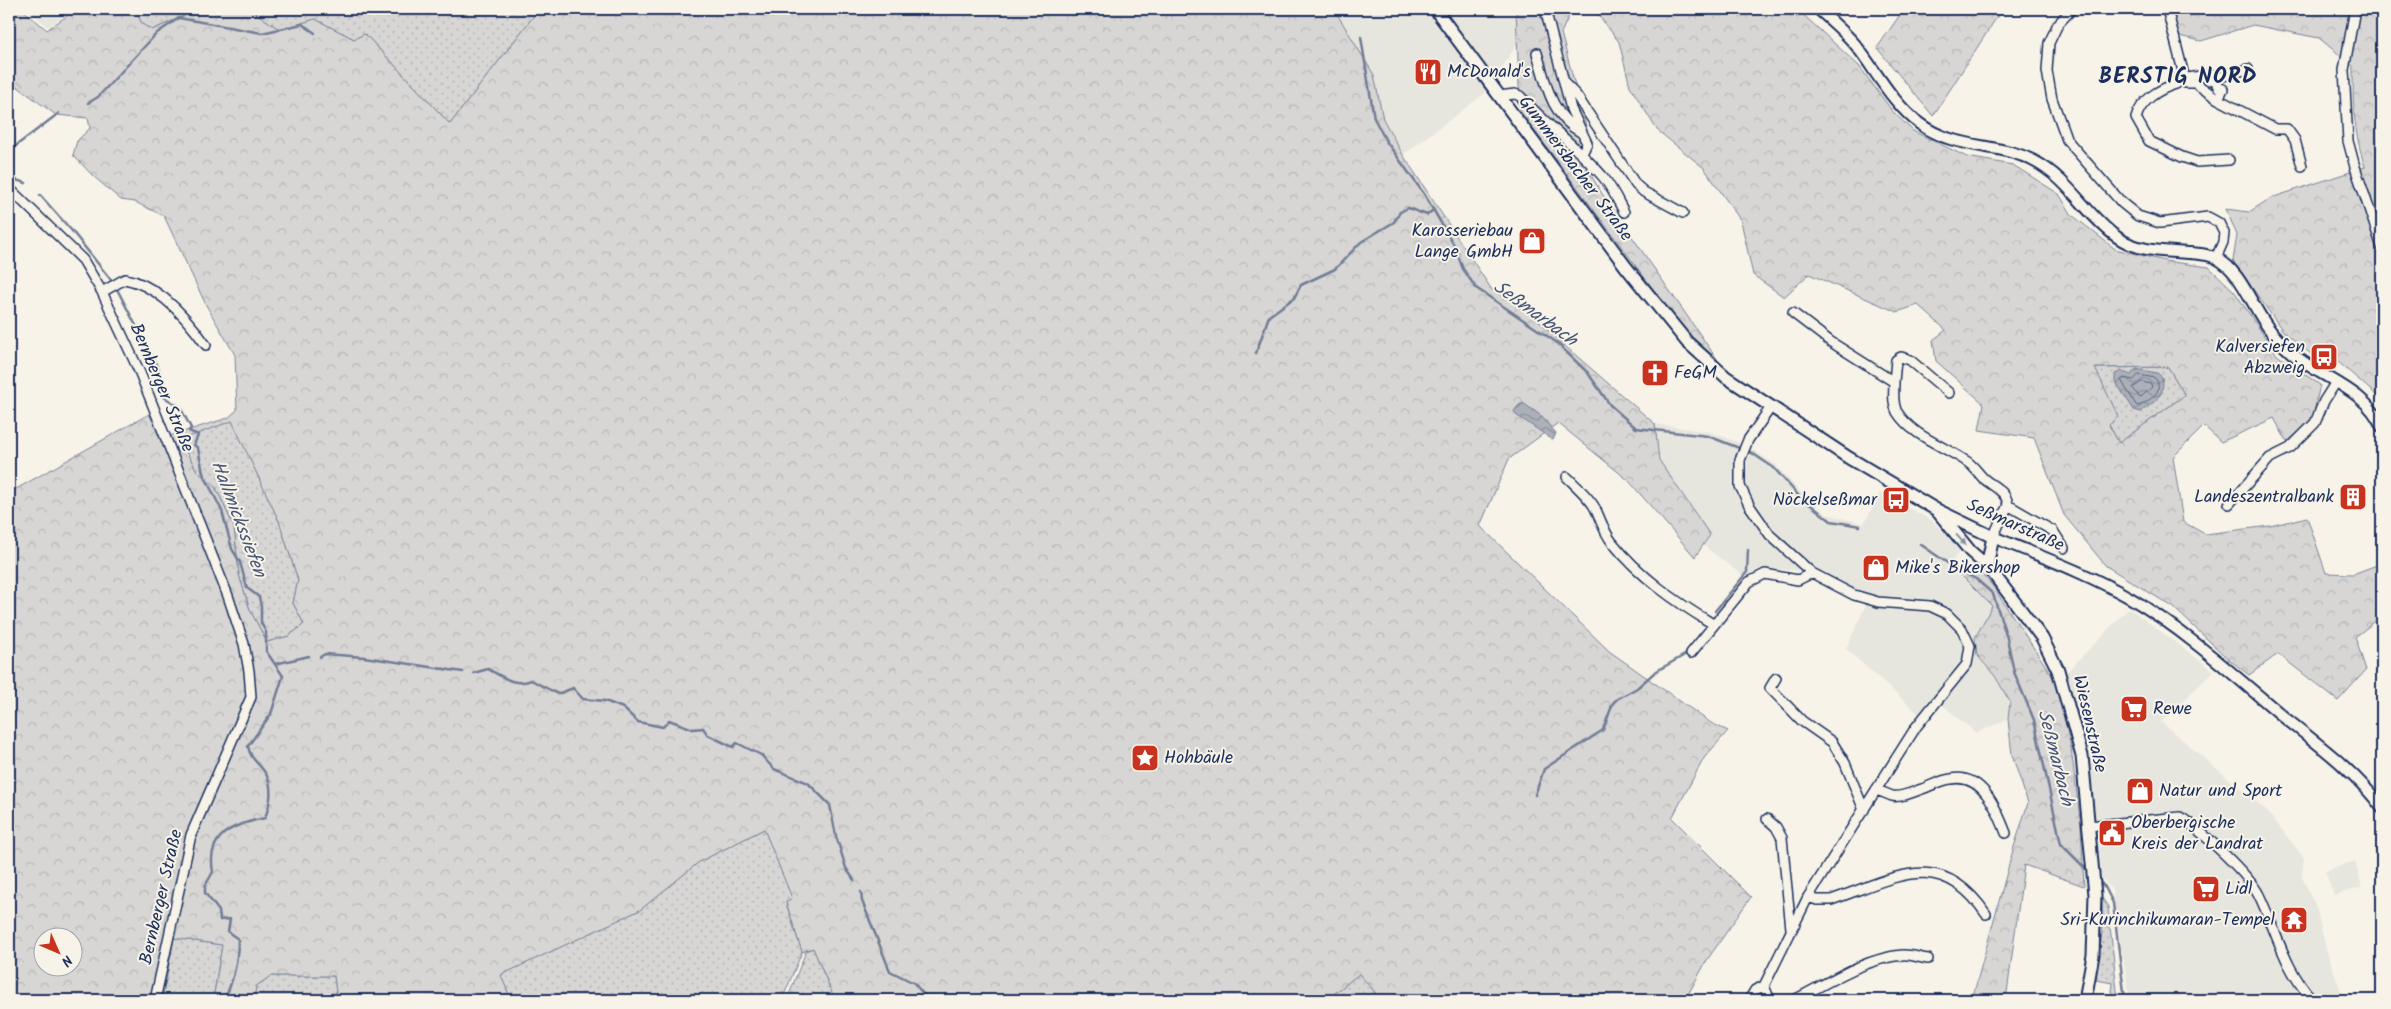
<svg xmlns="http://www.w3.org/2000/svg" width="2391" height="1009" font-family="Kalam,sans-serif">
<defs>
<pattern id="grass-dots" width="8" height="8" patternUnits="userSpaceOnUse" patternTransform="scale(1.25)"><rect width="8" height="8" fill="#d7d6d4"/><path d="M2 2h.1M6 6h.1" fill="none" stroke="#b8b8b8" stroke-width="1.8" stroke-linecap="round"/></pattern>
<pattern id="forest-crowns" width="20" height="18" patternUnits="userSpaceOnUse" patternTransform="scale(1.25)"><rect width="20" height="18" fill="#d7d6d4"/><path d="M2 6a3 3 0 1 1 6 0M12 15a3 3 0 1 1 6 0" fill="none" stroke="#b8b8b8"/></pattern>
<pattern id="water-waves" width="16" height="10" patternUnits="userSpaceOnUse" patternTransform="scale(1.25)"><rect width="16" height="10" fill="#acb0b9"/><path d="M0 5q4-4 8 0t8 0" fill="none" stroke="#8b909a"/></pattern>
</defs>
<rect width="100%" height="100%" fill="#f7f3e8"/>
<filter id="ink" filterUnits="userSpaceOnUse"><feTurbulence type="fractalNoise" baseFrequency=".02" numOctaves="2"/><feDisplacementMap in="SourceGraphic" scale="10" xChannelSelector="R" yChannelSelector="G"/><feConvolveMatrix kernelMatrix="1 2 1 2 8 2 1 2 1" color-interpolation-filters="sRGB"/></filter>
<g filter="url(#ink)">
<!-- built -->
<path fill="#e6e5de" d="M27,9h46l-25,18z
M1334,9h182l2,34 -34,51 -81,61 -20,-36 -9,-44z
M1655,424l55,8 33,12 33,21 25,28 25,21 38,10 16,-31 51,27 30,29 -11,15 42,42 -17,32 2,17 18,21 15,26 -2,17 -32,14 -43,-36 -14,17 -73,-65 25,-55 -18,-5 -32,-18 -63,-2 -12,9 -42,-32 6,-11 -51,-75z
M2129,608l85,63 -53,51 105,88 38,48 -2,19 14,30 10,42 18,51h-214l-18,-111 -10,-11 -15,-136 -22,-68z
M2355,861l7,26 -28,8 -9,-24z"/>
<!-- grass -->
<path fill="url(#grass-dots)" stroke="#798299" d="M135,9h114l-54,2 -43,19 -10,-6z
M250,9h289l-89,115 -85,-90 -11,5 -39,-20 -35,11z
M2168,367l17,28 -66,48 -10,-18 -14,-57z
M232,420l47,101 19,59 -5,23 11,21 -15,12 -22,6 -17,-32 -11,-35 -5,-48 -18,-39 -19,-17 -17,-31z
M764,829l29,69 -7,5 16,49 -20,48h-271l-11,-25 140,-65 59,-48z
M2102,898l6,9 10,93h-7l2,-17 -17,-3 7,-56z
M174,938l48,7 -9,55h-51z
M813,948l22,52h-48l19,-49z
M1359,974l16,18 2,8h-51z
M271,976h63l3,24h-83l2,-14z"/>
<!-- forest -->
<path fill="url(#forest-crowns)" stroke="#798299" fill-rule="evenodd" d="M9,9h13l25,21 29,-21h59l7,15 10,6 43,-19 55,-2 30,21 35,-11 39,20 11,-5 85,90 89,-115h795l40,66 9,44 20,36 89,135 35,19 30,30 98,85 4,36 51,75 -15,22 -67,-77 -70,-57 -49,36 -29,67 129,125 102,72 17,8 -24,27 -32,60 79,79 -44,63 -22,40h-308l-2,-8 -16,-18 -33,26h-491l-22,-52 -11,4 -16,-50 6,-4 -28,-69 -65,33 -59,48 -139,65 10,25h-174l-3,-24h-63l-15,10 -2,14h-41l9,-55 -48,-7 -12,62h-153v-507l140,-79 14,24 65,-20 9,-8 -2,-55 -29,-50 -42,-89 -29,-14 -14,-2 -28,-24 -20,-21 4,-14 13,-13 -2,-10 -32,-3 -38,-28 -9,-3zM232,421l47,100 19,59 -5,23 11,21 -15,12 -22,6 -17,-32 -11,-35 -5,-48 -18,-39 -19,-17 -17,-31zM42,936h30v30h-30z
M1516,9h56l-11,24 26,97 -12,18 26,44 116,167 -34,-30 -163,-218z
M1594,9h203l62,57 34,46 20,19 54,26 46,8 46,29 13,21 43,34 50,12 44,6 25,24 43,64 43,30 -8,35 -25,22 -13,-24 -53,24 -17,-16 -31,31 10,65 22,12 65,-8 37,-9 19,56 27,1 29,-11v53l-27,21 11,33 -28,31 -60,-47 -29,21 -23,-18 -53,-50 -67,-41 -42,-51 -30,-77 -55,-8 5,-26 -48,-43 -3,-21 13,-10 -28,-25 -21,7 -88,-38 -25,23 -31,-22 -12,-54 -37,-53 -47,-38 -27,-44 -11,-44zM2168,367l17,28 -66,48 -10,-18 9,-9 -23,-48z
M1904,9h98l-69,107 -56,-68z
M2171,9h211v391l-53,-46h-18l-28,-23 -50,-70 4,-26 -11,-26 23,3 22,-14 94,-31c-12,-39 -12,-61 -12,-101l-34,-28 -66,-13 -52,16 -22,-5z
M1974,566l18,19 65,98 14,65 10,78 3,60 -60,-21 -17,128 -30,7h-5l41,-150 15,-47 -16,-48 -4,-36 2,-17 -15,-26 -18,-21 -2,-17 17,-32 -33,-33z"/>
<!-- water -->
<path fill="url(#water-waves)" stroke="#727c95" d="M2136,369l21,4 5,4c4,19 -7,24 -21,35l-7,-2 -19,-29v-7l6,-3 10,4z
M1523,403l17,12 16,18 -3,7 -37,-25 -2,-4 5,-6z"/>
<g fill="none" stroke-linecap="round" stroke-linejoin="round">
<!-- shore -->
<path stroke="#556382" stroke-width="1" d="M2139,375l16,3c10,13 -5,22 -16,28l-3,-1 -15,-25 3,-2 9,2z
M2142,382l9,2 1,3 -12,11 -7,-10z"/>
<!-- stream -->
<path stroke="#727c95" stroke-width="2.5" d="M1361,37l13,81 12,23 38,53 30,51 9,24 13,19 80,54 32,31 22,32 26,23 72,8 44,17 22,15 24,27 33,26 29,5
M88,103l10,-6 59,-64 22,-15 83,15 40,-9 13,9
M9,151l50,-38
M9,178l17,5
M40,195l32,36 39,49
M118,291l41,79 5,27 16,10 11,21 -2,3 9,4 -4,10 4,3 5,25 19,38 10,38 8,13 7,26 12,9 2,9v17l5,9v19l17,25 -12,38 -23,32c2,14 13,18 19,30 6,13 3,30 -2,42 -31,6 -59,16 -52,54l-8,14v7l14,18 1,9 10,-1 -2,13 10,7c0,23 -4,41 -14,61
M1256,353l13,-37 25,-18 7,-13 34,-16 26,-27 33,-20 6,-10 8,-4 19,7 6,-5
M1920,544l36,25 20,10 17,15 14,44 7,34 20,48 27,124 27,27
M1715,611l32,-39 1,-22
M320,657l5,-3 39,3 99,15
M275,664l34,-8
M474,673l14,-4c15,8 27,18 43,11l27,14 15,-6 10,11 22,2 18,7 15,14 25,5 6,-7 24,9 10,-1 5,7 25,12 4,-4 24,12 13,14 34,14 22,22 6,31 10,32 8,12
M1535,795l9,-26 59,-39 10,-27 4,-4 20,-11 18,-16 33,-19
M2098,880l7,7 8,16 12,97
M861,892l1,9 28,70 24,12 10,12 16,5"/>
<defs>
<path id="minor" d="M1545,9l26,100 16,34 -5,11
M2072,9l-14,15 -9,19 -2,28 5,28 15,41 55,63 16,13 22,7 48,-6 11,6 5,10 -1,9 -7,16
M2167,9l19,74
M2355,9l-11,61 4,71 7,26 27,80
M1537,53c9,31 14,63 45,80
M2215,78l-1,-3 -6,2 -1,-2 -32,5 1,4c-17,5 -35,16 -40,34l13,23 33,16 15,5 32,-2
M2215,78l3,9 5,2 -5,10 57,30h12l8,11 7,26
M2209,80l39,-11
M2186,83h9l23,16
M1565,84l11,11 60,90 8,7 39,21
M1499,96l16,-2 5,2c26,29 59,52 84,82 8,10 14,23 20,34
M9,188l74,72 19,32 38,81 88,223 16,48 5,27 2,26 -60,138 -36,165
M102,292l23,-13c34,6 62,39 81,66
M1793,313l38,29 63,40c0,9 -2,21 3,30 15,24 47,34 69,49 7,4 11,11 17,17 9,8 24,13 25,27
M1894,382l2,-22 5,-3 9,3 39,33
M1567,477c9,9 22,20 28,31 6,12 9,24 17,34 28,35 64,60 101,82
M2229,504l41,-46 20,-10 25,-25 9,-22 12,-19
M1993,537l15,-32 45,26 11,17
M1691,653l58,-71 16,-8 33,6 14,-7
M1776,678l-6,10 32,33 30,21 13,21 19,47
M1877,790c5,2 10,4 15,6 8,2 21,-4 30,-7 9,-3 19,-9 29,-10 32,-6 46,31 55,54
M1767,819l9,8 6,11 9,91
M2088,826l92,-9c19,11 70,59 79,78 17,35 26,76 54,105
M1808,897l9,3h14c62,-21 109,-54 155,14
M1764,986l6,14
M1749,1000l6,-10 9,-4 44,-89 108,-170 51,-63 3,-18 -8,-17 -15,-15 -17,-8 -52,-4 -24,-7 -42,-22 -42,-38 -21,-30 -9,-19v-26l8,-20 23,-33
M1794,1000c34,-17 69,-41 108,-45 8,-1 18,3 26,4"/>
<path id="tertiary" d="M1818,9c14,12 29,25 40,39 19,25 36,57 62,76 35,26 78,18 114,37 35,18 52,54 83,76 21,15 48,14 73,16 8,1 18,1 26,5 26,13 36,50 54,72 6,8 15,17 23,24 29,25 73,35 89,73
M1993,537c47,19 96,37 139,62 55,33 104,78 153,119 34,27 72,55 97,90"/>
<path id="secondary" d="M1435,9l191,258 61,75 39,35 123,81 86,51 58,28 -5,24 1,7 53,70 16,32 24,86 13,139 -2,60 -8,45
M1938,512l32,39 19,17"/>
</defs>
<!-- minor casing -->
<use href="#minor" stroke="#1b2f5e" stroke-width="12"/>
<!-- tertiary casing -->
<use href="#tertiary" stroke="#1b2f5e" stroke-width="14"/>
<!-- secondary casing -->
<use href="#secondary" stroke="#1b2f5e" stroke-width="15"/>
<!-- minor -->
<use href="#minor" stroke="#f7f3e8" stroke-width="9"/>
<!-- tertiary -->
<use href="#tertiary" stroke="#f7f3e8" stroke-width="10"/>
<!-- secondary -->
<use href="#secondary" stroke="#f7f3e8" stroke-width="11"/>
</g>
<!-- one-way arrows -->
<defs><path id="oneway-solid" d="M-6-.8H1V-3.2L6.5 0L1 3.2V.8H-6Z" transform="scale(1.25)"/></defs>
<use fill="#8991a3" href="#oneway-solid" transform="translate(1961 540) rotate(49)"/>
</g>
<!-- icons -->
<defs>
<symbol id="restaurant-square" viewBox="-11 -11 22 22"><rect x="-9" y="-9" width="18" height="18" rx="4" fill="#c8321e" stroke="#f7f3e8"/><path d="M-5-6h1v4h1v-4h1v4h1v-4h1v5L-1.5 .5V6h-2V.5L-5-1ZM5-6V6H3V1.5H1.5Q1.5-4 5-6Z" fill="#fff"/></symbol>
<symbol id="shop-square" viewBox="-11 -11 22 22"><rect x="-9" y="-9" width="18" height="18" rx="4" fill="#c8321e" stroke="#f7f3e8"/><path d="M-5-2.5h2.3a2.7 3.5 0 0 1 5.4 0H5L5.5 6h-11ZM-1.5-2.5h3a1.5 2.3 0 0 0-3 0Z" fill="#fff"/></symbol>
<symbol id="bus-square" viewBox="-11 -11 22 22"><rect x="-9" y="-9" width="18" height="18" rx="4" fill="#c8321e" stroke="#f7f3e8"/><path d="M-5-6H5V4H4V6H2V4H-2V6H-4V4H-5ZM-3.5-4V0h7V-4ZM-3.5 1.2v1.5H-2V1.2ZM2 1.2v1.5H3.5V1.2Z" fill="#fff"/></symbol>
<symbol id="church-square" viewBox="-11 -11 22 22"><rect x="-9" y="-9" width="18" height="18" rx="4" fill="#c8321e" stroke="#f7f3e8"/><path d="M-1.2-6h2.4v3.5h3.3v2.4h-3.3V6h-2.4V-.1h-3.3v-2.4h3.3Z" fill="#fff"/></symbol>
<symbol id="building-square" viewBox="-11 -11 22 22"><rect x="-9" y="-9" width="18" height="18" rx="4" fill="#c8321e" stroke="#f7f3e8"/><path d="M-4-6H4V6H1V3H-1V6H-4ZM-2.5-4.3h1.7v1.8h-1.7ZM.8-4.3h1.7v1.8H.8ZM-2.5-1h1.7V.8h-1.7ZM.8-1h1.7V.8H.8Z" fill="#fff"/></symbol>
<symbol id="supermarket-square" viewBox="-11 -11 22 22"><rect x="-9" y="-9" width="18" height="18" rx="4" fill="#c8321e" stroke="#f7f3e8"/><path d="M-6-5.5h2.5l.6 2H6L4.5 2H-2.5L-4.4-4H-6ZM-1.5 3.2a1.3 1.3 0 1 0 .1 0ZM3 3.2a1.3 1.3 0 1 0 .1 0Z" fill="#fff"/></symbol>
<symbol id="sight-square" viewBox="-11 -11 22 22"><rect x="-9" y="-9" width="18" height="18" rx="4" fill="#c8321e" stroke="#f7f3e8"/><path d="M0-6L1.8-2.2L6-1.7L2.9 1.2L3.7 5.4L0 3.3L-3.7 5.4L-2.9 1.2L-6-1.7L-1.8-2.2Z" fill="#fff"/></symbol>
<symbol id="civic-square" viewBox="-11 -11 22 22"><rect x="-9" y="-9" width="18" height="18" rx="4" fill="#c8321e" stroke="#f7f3e8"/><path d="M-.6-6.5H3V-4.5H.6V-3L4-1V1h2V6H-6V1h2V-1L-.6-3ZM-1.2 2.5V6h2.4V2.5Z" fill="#fff"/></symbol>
<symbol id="temple-square" viewBox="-11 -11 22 22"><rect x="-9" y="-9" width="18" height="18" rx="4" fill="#c8321e" stroke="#f7f3e8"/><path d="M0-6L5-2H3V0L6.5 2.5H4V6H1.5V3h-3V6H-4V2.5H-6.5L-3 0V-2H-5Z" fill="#fff"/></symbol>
</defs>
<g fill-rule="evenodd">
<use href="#restaurant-square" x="1412" y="56" width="32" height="32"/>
<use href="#shop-square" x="1516" y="225" width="32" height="32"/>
<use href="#bus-square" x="2308" y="341" width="32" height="32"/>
<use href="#church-square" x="1639" y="357" width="32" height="32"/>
<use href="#building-square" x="2337" y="481" width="32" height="32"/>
<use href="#bus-square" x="1880" y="484" width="32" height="32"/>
<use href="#shop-square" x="1860" y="552" width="32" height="32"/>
<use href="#supermarket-square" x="2118" y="693" width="32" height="32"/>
<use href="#sight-square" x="1129" y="742" width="32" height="32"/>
<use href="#shop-square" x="2124" y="775" width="32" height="32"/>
<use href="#civic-square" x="2096" y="817" width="32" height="32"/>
<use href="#supermarket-square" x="2190" y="873" width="32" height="32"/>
<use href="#temple-square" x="2278" y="904" width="32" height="32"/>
</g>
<g text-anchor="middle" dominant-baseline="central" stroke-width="4" stroke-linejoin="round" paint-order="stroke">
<!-- poi labels -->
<g font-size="18" fill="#1b2f5e" stroke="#f7f3e8" text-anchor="start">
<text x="1447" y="72">McDonald's</text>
<text x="1513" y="231" text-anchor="end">Karosseriebau<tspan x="1513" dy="21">Lange GmbH</tspan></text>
<text x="2305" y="347" text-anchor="end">Kalversiefen<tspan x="2305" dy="21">Abzweig</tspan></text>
<text x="1674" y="373">FeGM</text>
<text x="2334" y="497" text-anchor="end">Landeszentralbank</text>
<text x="1877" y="500" text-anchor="end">Nöckelseßmar</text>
<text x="1895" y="568">Mike's Bikershop</text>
<text x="2153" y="709">Rewe</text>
<text x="1164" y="758">Hohbäule</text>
<text x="2159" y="791">Natur und Sport</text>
<text x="2131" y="823">Oberbergische<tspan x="2131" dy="21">Kreis der Landrat</tspan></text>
<text x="2225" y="889">Lidl</text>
<text x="2275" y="920" text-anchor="end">Sri-Kurinchikumaran-Tempel</text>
</g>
<!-- street labels -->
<g font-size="18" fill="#1b2f5e" stroke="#f7f3e8">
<text transform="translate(1575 169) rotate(53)">Gummersbacher Straße</text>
<text transform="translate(161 388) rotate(67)">Bernberger Straße</text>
<text transform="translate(2015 526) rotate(24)">Seßmarstraße</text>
<text transform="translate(2089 724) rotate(77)">Wiesenstraße</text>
<text transform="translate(162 897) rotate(-77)">Bernberger Straße</text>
</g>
<!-- water labels -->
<g font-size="19" font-style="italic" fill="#465679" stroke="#f7f3e8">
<text transform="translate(1535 314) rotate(36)">Seßmarbach</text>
<text transform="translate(238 519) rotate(69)">Hallmickssiefen</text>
<text transform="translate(2055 758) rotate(76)">Seßmarbach</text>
</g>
<!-- district labels -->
<g font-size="22" font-weight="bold" letter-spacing="1" fill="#1b2f5e" stroke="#f7f3e8">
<text x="2178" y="77">BERSTIG NORD</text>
</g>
</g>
<!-- margin -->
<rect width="2391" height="1009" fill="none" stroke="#f7f3e8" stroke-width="30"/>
<rect x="15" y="15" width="2361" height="979" fill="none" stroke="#1b2f5e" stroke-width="2" filter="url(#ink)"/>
<!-- north arrow -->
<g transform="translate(58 952) rotate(135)"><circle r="24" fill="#f7f3e8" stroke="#9fa5b1"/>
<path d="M0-4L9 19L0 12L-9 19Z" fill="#c8321e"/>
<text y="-8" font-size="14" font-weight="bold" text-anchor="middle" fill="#1b2f5e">N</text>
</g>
</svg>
